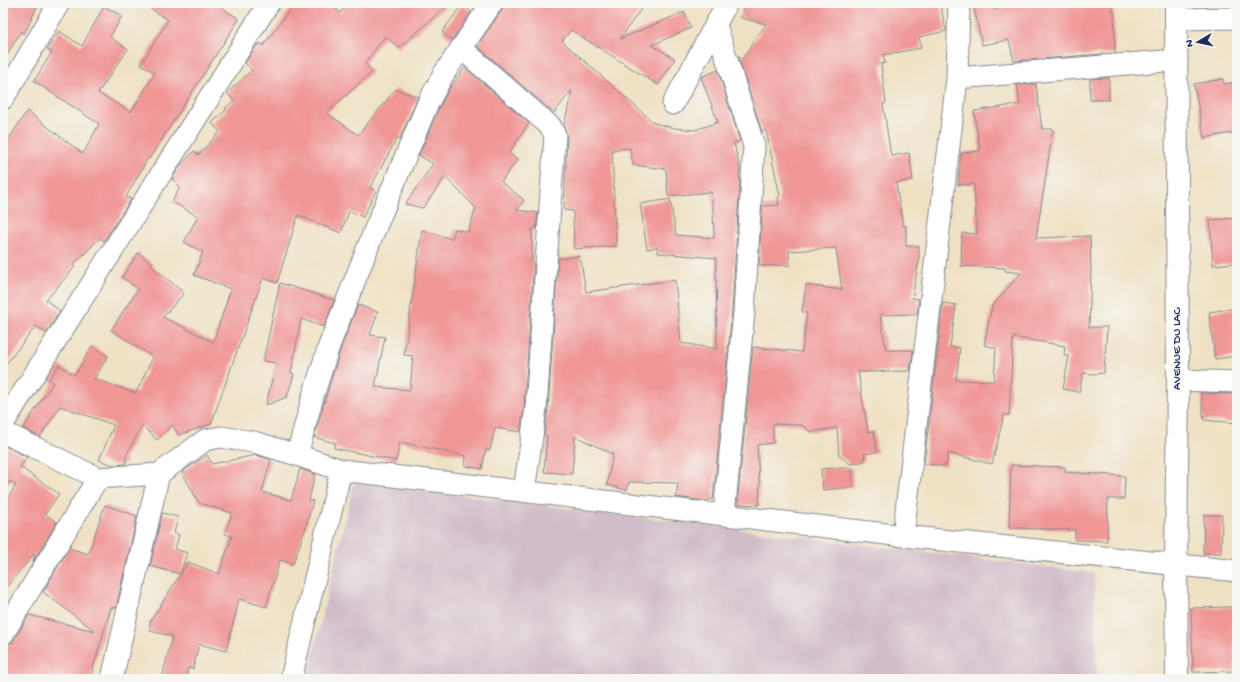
<svg xmlns="http://www.w3.org/2000/svg" width="1240" height="682" font-family="'Gochi Hand',sans-serif">
<rect width="100%" height="100%" fill="#f6f6f2"/>
<filter id="ink" filterUnits="userSpaceOnUse"><feTurbulence type="fractalNoise" baseFrequency=".025" numOctaves="2"/><feDisplacementMap in="SourceGraphic" scale="8" xChannelSelector="R" yChannelSelector="G"/><feConvolveMatrix kernelMatrix="1 2 1 2 8 2 1 2 1" color-interpolation-filters="sRGB"/></filter>
<filter id="wash" filterUnits="userSpaceOnUse"><feTurbulence type="fractalNoise" baseFrequency=".012" numOctaves="4" result="noise"/><feDisplacementMap in="SourceGraphic" scale="16" xChannelSelector="R" yChannelSelector="G"/><feGaussianBlur stdDeviation="0.9" result="paint"/><feColorMatrix in="noise" values="0 0 0 0 0 0 0 0 0 0 0 0 0 0 0 0 0 1.4 0 .05"/><feComposite in="paint" operator="in"/></filter>
<g filter="url(#wash)">
<rect width="100%" height="100%" fill="#efe1c3"/>
<!-- industrial -->
<path fill="#d1bdc9" d="M354,482l740,91 3,106h-790z"/>
<g id="blocks">
<!-- building -->
<path fill="#f09796" d="M3,3h36l-15,31 -3,-3 -18,31z
M142,3h73l24,16 -90,140 -1,-1 -22,39 5,2 -27,42 -4,-3 -27,27 2,2 -29,33 14,11 -14,22 -10,-7 -33,42v-220l24,-37 56,43 16,-30 -65,-43 18,-29 -5,-3 12,-18 23,15 22,-40 18,10 -12,21 18,12 -30,44 33,19 24,-39 -14,-9 27,-44z
M295,3h33l13,10 5,-10h104l-51,45 -14,-12 -20,27 7,9 -45,41 31,22 38,-46 22,8 -19,43 -2,-2 -27,50 6,3 -13,26 -14,-6 -8,22 -43,-18 -21,68 -14,-5 -52,146 -32,11 -7,-10 -15,15 -15,-15 -16,31v8l-13,1 -14,-5 15,-35 -54,-19 -20,31 -17,-9 30,-45 -4,-3 10,-15 16,10 17,-29 16,10 -14,23 42,14 17,-36 -42,-27 27,-41 -16,-12 16,-24 15,11 -1,2 32,27 -21,24 50,25 18,-53 -37,-14 9,-23 -19,-10 14,-26 -26,-14 8,-15 -8,-8 7,-12 15,-16 4,4 22,-23 -8,-9 14,-13 -1,-2 9,-7 -7,-8 25,-23 -7,-7 9,-14 6,-6 3,3z
M504,3h141l-25,36 64,-27 7,16 -39,17 23,14 -17,26 -87,-55 -9,11 92,82 20,5 21,2 23,-8 -17,-45 17,-7 22,71 -6,2 6,27 -1,3 1,7 -8,131 -19,188 -9,2 -28,-4 2,-14 -49,-1 -2,8 -20,-5 6,-31 -38,-18 -3,38 -28,-2 3,-36 -3,-1 4,-26 10,-150 22,-3 6,36 89,-12 6,63 36,6 -1,-91 -58,-5 -1,-6 -10,2 -7,-45 30,-5 6,36 38,3 -1,-28 -2,-18 -43,4 -2,-27 -33,-4 -3,-17 -18,2 4,96 -42,3 -1,-38 -9,-1 3,-74 -3,-10 8,-36 -18,23 -77,-67 25,-36z
M744,3h196l6,28 -27,6 2,11 -38,7 2,8 -4,1 5,39 -3,1 8,52 18,-3 4,27 -17,3 7,43h3v20h13v15l-7,37 7,1 -2,15 -37,1 6,35h27l-3,21 -52,1 10,60 6,-1 3,21 -13,2 1,7 -15,3 -11,-9 -2,-27 -26,4 -9,-7 -29,-1v19l-16,2 2,36h1l-1,24 -21,-1v-9l15,-148 49,5 5,-39 -5,-1 4,-27 36,5 -6,-42 -47,3 1,14 -31,1 3,-60 17,-1 -1,-8 2,-1 -14,-66 -4,2 -24,-76 4,3 24,-35 -25,-6z
M973,3h20l1,7 28,-7h90v8h2l1,42 -101,8 -5,-21 -27,5z
M462,5l9,7 -19,28 -10,-8z
M465,68l64,55 -20,30 9,6 -17,23 23,18 -7,10 21,3 -2,16h-4v34h2l-10,144 -4,25 -25,-4 -5,22 -4,-1 -4,20 -17,-3 1,-10 -66,-14 -4,19 -62,-13 1,-5 -21,-6 26,-87 17,-43 1,-2 20,7 -8,23 15,2 -10,50 35,3 3,-34 -9,-1 18,-125 30,9 3,-10 13,3 8,-24 -31,-31 -22,31 -18,-4 28,-40 -14,-9 20,-47 10,-19z
M1109,78v22h-19v-21z
M1223,79l1,5 13,-2v50l-33,6 -10,-54z
M1036,84l6,45h11l-17,109 54,-2 1,34 -2,57h18l-3,46 -11,1 -10,-1 -4,19 -16,-3 6,-33h-5l1,-10 -52,-9 -4,78h-5l-12,49 -44,-11 -2,13 -22,-2 19,-161 13,2 -6,42 10,1 -4,32 38,1 2,-33 -12,-3 8,-39 29,-33 -16,-2v-3l-44,-2 1,-33 15,1 -3,-50 -16,1 3,-32 19,-2 -6,-40 46,-7 -3,-19z
M1237,218v45l-24,2 -3,-45z
M280,283l54,17 -10,27 -23,-8 -10,54 3,1 -7,23 -21,8 10,-42 -13,-2z
M1237,308v48l-22,3 -6,-47z
M1201,393l36,1v29l-33,-3z
M3,445l24,12 -7,10 39,27 -14,20 12,8 -24,40 2,-9 -32,38v-85l13,-21 -6,-4 -7,11z
M207,455l5,9 44,-9 15,5 -9,32 29,8 9,-31 15,5 -6,26 4,1 -7,26 -13,37 -13,-4 -14,47 -27,-8 -13,52 -27,-7 -6,25 -5,-1 -2,11h-24l10,-43 -22,-5v-9l38,-60 31,12 13,-38 -7,-2 7,-21 -33,-10 -17,-31z
M1011,465l54,2v5l60,4 -1,23h-16l-1,42 -32,-1v-10l-66,-2z
M835,468h17l1,19 -30,3 -2,-21z
M105,505l32,11 -21,92 -5,-1 -21,72h-72l-15,-5v-28l10,-4 16,-27 66,16 -52,-39 26,-44 19,6z
M162,513l16,4 -4,16 5,2 -4,14 12,4 -7,21 -30,-8z
M1204,515h18l-1,38h-18z
M1233,607l2,64 -42,1 -2,-64z"/>
</g>
</g>
<g filter="url(#ink)">
<use href="#blocks" fill-opacity="0" stroke="#858890" stroke-width="1"/>
<g fill="none" stroke-linecap="round" stroke-linejoin="round">
<defs>
<path id="minor" d="M1176,19l61,-1
M716,25l38,121 -10,166 -20,202
M461,48l90,79 4,8 -19,273 -12,83
M957,78l220,-18
M3,99l56,-96
M673,104l54,-101
M1178,380l59,2
M3,424l266,-421
M3,432l95,46 61,-4 46,-34 16,-3 33,5 43,13 44,15 562,66 334,35
M297,455l16,-59 16,-50 46,-117 53,-126 15,-28 49,-72
M903,536l54,-458 2,-75
M3,634l95,-156
M112,679l47,-205
M291,679l50,-209"/>
<path id="major" d="M1176,3l2,377 -2,185 1,114"/>
</defs>
<!-- minor casing -->
<use href="#minor" stroke="#858890" stroke-width="23"/>
<!-- major casing -->
<use href="#major" stroke="#858890" stroke-width="24"/>
<!-- minor -->
<use href="#minor" stroke="#fff" stroke-width="21"/>
<!-- major -->
<use href="#major" stroke="#fff" stroke-width="22"/>
</g>
</g>
<g text-anchor="middle" dominant-baseline="central" stroke-width="3" stroke-linejoin="round" paint-order="stroke">
<!-- street labels -->
<g font-size="12" fill="#1b2f5e" stroke="#f6f6f2">
<text transform="translate(1178 349) rotate(-90)">AVENUE DU LAC</text>
</g>
</g>
<!-- margin -->
<rect width="1240" height="682" fill="none" stroke="#f6f6f2" stroke-width="16"/>
<!-- north arrow -->
<g transform="translate(1198 42) rotate(261)" stroke="#f6f6f2" stroke-width="3" paint-order="stroke">
<path d="M0-3L7 15L0 10L-7 15Z" fill="#1b2f5e"/>
<text y="-6" font-size="11" font-weight="bold" text-anchor="middle" fill="#1b2f5e">N</text>
</g>
</svg>
